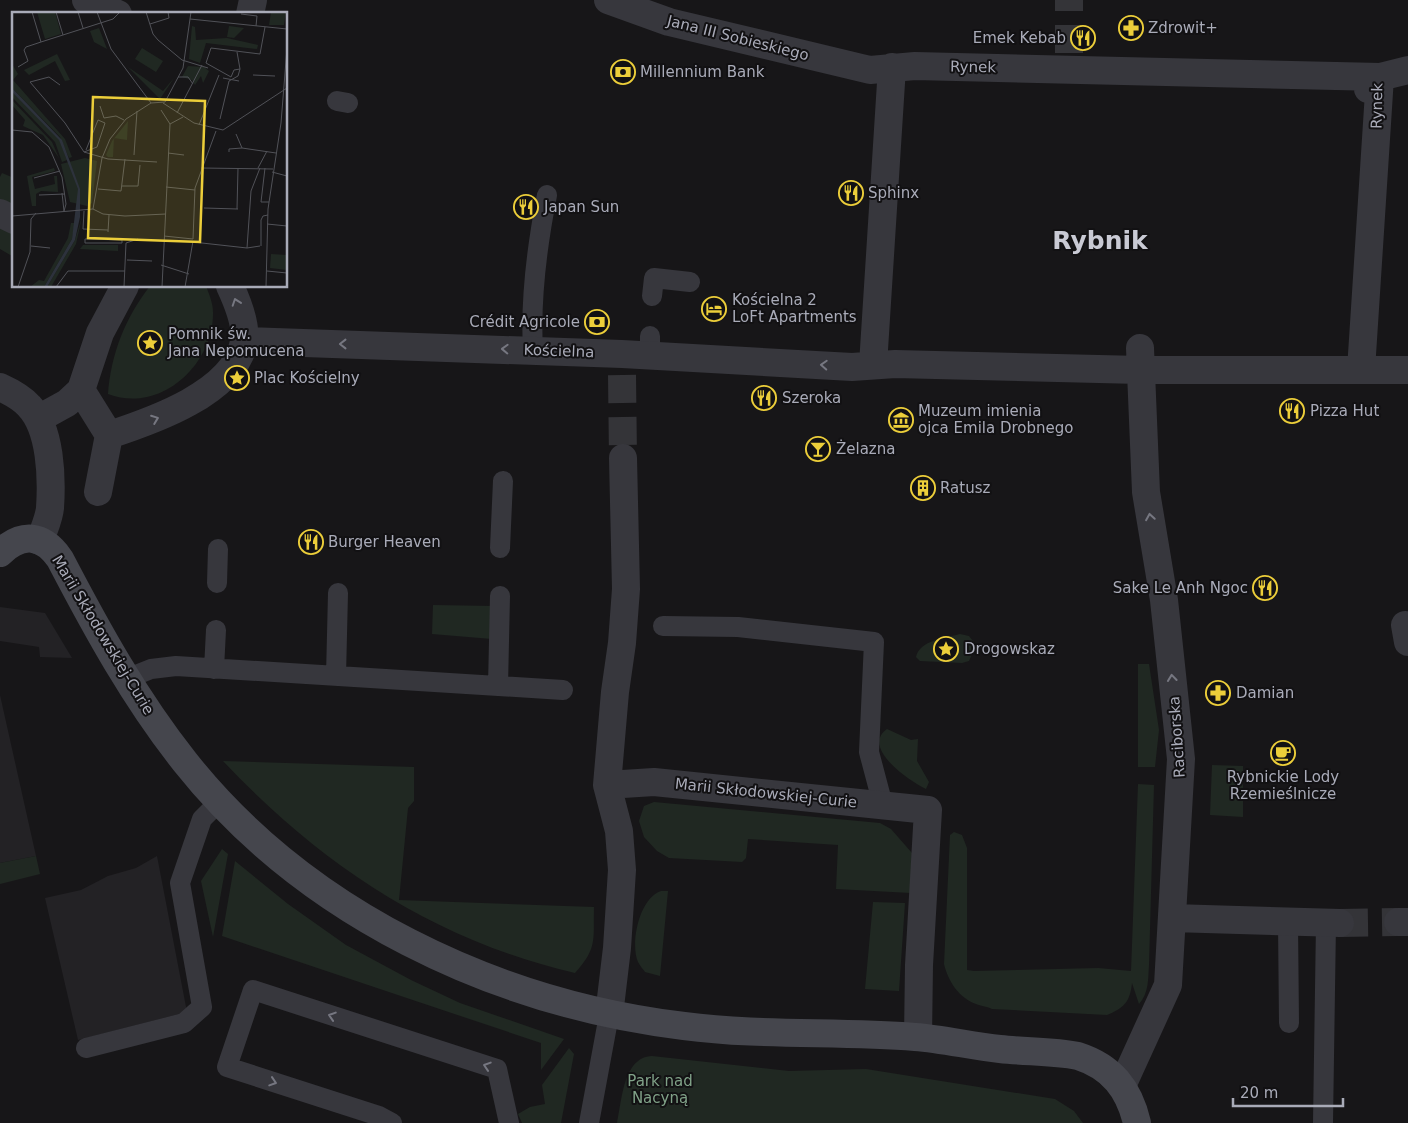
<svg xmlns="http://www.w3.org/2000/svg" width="1408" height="1123" font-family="'DejaVu Sans',sans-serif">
<rect width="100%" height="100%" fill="#171618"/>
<!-- built -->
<path fill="#232225" d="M0,607l45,6 27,45 -32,-1 -1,-10 -39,-6z
M0,695l36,161 -36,7z
M157,856l30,156 -109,28 -33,-142 36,-8 27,-14 28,-8z"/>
<!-- green -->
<path fill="#202822" d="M2,173l12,5v31l-14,-7v-25z
M0,227l14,7 -2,22 -12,-7z
M150,286h56c3,8 7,17 7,26 1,53 -53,102 -105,82 3,-40 17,-76 42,-108z
M433,605l61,1 -2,33 -60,-5z
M960,634l9,2 7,9 -7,16 -7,2 -42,-2 -4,-4c4,-17 29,-19 44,-23z
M1138,664h11l10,66 -4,37h-17z
M887,729l24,11 7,-1 -1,22 12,21 -3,7c-15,-7 -66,-41 -39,-60z
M223,761l191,6v34l-6,7 -9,92 195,7c-1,32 4,41 -19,66 -141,-33 -254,-108 -352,-212z
M1212,765l31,1v51l-33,-2z
M1138,784l16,1 -5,180c-1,14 0,28 -10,39l-7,-21c-2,19 -8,25 -25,32l-115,-6c-6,-3 -11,-3 -16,-5 -17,-6 -28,-23 -32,-40l6,-129 4,-3 8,3 5,13v122l7,1 124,-3 33,3z
M654,802l226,21 11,6 21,24 -1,40 -75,-4 2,-44 -90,-6 -2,19 -4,4 -73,-4 -12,-7 -13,-14 -5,-16 5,-15z
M222,849l6,5 -15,83 -12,-56z
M36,856l4,18 -40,10v-21z
M235,861l53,43 58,41 65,35 49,23 104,36 -23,31v-27l-319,-107z
M661,891h7l-8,85 -15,-4c-2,-3 -5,-6 -7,-10 -8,-18 1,-64 23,-71z
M873,902l32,1 -6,88 -34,-2z
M569,1048l5,6 -13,69h-39l-4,-9 12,-7 15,-3 -3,-19z
M652,1056l137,15 77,-2 189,30 19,12 9,12h-466c5,-22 6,-66 35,-67z"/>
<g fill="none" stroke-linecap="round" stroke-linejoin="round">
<!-- street-tunnel -->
<path stroke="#343438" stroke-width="28" stroke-dasharray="28 14" stroke-linecap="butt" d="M1069,53v-53
M622,375l1,83
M1340,923l58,-1"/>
<!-- lane -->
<path stroke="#37373d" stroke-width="20" d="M337,101l11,2
M652,296l2,-18 36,4
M533,350c-3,-52 4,-104 14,-155
M650,355v-19
M500,548l3,-67
M217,583l1,-34
M663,626l75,1 136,15 -5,110 14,53
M214,669l2,-39
M336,676l2,-83
M126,679l25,-10 25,-3 387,24
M498,686l2,-90
M1288,922l1,101
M86,1048l98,-25 18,-16 -22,-124 22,-64 18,-18
M392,1123l-13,-7 -152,-49 26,-77 244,79 12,54
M589,1123l20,-108
M1323,1123l3,-200"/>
<!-- street -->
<path stroke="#37373d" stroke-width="28" d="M86,0l32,14
M608,0l61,22 201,48 45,-4 465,11
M250,14l3,-14
M1368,89l12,-12 28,-7
M0,213l14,7
M244,341l378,13 230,13 43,-3 245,6h268
M873,365l19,-298
M1361,370l19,-293
M0,387c11,5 21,10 29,19 22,23 23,72 21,102 -1,11 -7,23 -10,33
M81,390l28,45
M38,419l29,-16 14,-13 19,-57 25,-47
M109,435c43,-14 125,-42 135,-93 3,-17 -7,-41 -14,-56
M98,492l11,-57
M1405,625l3,17
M607,785l47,-3 274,28 -9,155 -1,72
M1172,918l168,5
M1398,922h10
M609,1015l8,-67 5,-78 -3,-39 -12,-46 8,-93 7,-49 4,-54 -3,-131
M1122,1086l46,-101 13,-226 -17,-159 -18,-108 -6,-144"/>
<!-- secondary -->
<path stroke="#45464d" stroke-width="28" d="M0,553c22,-21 43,-19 60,6 37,71 75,140 125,203 120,151 309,241 499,264 76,10 154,5 231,11 28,2 56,9 85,12 26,3 52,2 78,7 34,11 51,33 59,67"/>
</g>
<!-- one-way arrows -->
<defs><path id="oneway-chevron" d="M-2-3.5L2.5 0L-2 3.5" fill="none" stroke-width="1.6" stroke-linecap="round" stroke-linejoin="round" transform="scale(1.25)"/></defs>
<g stroke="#767781">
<use href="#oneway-chevron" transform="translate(236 302) rotate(-109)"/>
<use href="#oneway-chevron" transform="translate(343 344) rotate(180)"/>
<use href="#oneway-chevron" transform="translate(505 349) rotate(-178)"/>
<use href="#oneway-chevron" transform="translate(824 365) rotate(-177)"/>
<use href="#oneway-chevron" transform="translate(155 419) rotate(-21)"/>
<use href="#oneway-chevron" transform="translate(1150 517) rotate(-99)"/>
<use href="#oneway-chevron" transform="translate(1172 678) rotate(-96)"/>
<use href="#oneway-chevron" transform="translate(332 1016) rotate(-162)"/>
<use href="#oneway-chevron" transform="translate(487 1066) rotate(-162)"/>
<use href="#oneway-chevron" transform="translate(273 1082) rotate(18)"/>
</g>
<!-- icons -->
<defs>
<symbol id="pharmacy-ring" viewBox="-11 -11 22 22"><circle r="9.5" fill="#121113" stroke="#ecce3a" stroke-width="1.5"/><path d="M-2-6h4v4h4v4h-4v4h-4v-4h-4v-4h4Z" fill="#ecce3a"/></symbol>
<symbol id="restaurant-ring" viewBox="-11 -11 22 22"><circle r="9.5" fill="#121113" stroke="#ecce3a" stroke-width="1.5"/><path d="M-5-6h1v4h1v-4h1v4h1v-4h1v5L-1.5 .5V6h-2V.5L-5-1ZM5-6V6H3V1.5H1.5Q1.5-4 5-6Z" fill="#ecce3a"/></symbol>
<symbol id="bank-ring" viewBox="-11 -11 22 22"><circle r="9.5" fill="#121113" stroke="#ecce3a" stroke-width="1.5"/><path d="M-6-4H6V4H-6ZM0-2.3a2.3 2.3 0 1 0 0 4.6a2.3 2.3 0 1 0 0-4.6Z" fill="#ecce3a"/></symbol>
<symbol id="hotel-ring" viewBox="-11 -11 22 22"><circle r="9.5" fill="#121113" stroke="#ecce3a" stroke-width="1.5"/><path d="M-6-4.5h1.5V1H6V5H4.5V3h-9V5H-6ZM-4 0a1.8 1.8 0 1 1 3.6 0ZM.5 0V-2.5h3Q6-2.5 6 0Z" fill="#ecce3a"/></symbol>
<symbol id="sight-ring" viewBox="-11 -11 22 22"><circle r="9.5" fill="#121113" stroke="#ecce3a" stroke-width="1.5"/><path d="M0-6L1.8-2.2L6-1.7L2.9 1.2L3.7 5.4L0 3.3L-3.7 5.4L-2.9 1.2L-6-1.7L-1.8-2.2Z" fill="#ecce3a"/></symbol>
<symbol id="museum-ring" viewBox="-11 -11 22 22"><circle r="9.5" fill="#121113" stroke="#ecce3a" stroke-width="1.5"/><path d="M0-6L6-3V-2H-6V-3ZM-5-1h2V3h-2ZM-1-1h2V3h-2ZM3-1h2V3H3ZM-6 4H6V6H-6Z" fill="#ecce3a"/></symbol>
<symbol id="bar-ring" viewBox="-11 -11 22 22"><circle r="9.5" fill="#121113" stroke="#ecce3a" stroke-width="1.5"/><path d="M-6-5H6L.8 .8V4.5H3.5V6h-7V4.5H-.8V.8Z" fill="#ecce3a"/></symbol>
<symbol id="building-ring" viewBox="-11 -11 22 22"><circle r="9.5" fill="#121113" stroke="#ecce3a" stroke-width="1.5"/><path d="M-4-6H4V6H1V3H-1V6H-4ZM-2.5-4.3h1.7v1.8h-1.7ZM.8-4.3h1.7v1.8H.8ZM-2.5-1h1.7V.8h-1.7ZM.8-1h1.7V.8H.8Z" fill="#ecce3a"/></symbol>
<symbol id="cafe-ring" viewBox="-11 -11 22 22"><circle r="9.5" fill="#121113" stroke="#ecce3a" stroke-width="1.5"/><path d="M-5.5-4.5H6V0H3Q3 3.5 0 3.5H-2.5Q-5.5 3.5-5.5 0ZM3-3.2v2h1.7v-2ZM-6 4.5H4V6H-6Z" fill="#ecce3a"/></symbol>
</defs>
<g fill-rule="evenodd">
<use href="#pharmacy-ring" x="1117" y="14" width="28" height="28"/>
<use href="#restaurant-ring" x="1069" y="24" width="28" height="28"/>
<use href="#bank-ring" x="609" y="58" width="28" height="28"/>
<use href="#restaurant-ring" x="837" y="179" width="28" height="28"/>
<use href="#restaurant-ring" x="512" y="193" width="28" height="28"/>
<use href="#hotel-ring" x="700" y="295" width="28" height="28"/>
<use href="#bank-ring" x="583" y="308" width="28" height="28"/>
<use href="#sight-ring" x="136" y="329" width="28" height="28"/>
<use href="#sight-ring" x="223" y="364" width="28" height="28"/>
<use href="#restaurant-ring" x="750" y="384" width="28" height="28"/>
<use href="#restaurant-ring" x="1278" y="397" width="28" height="28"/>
<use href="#museum-ring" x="887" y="406" width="28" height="28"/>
<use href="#bar-ring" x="804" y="435" width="28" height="28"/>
<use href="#building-ring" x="909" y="474" width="28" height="28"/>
<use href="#restaurant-ring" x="297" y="528" width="28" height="28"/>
<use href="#restaurant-ring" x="1251" y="574" width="28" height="28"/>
<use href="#sight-ring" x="932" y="635" width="28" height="28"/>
<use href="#pharmacy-ring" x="1204" y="679" width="28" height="28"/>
<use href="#cafe-ring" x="1269" y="739" width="28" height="28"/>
</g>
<g text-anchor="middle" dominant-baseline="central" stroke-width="4" stroke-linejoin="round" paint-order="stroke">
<!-- poi labels -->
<g font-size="15" fill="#a9abb8" stroke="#121113" text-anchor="start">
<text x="1148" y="28">Zdrowit+</text>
<text x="1066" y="38" text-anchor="end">Emek Kebab</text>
<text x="640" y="72">Millennium Bank</text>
<text x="868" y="193">Sphinx</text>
<text x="544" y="207">Japan Sun</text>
<text x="732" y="300">Kościelna 2<tspan x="732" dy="17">LoFt Apartments</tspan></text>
<text x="580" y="322" text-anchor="end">Crédit Agricole</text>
<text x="168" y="334">Pomnik św.<tspan x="168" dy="17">Jana Nepomucena</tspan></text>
<text x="254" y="378">Plac Kościelny</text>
<text x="782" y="398">Szeroka</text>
<text x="918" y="411">Muzeum imienia<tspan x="918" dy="17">ojca Emila Drobnego</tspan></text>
<text x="1310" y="411">Pizza Hut</text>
<text x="836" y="449">Żelazna</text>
<text x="940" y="488">Ratusz</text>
<text x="328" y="542">Burger Heaven</text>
<text x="1248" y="588" text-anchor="end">Sake Le Anh Ngoc</text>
<text x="964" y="649">Drogowskaz</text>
<text x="1236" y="693">Damian</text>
<text x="1283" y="777" text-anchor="middle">Rybnickie Lody<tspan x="1283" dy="17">Rzemieślnicze</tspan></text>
</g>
<!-- street labels -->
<g font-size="15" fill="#a9abb8" stroke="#121113">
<text transform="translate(738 38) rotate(14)">Jana III Sobieskiego</text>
<text transform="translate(973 67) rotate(1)">Rynek</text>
<text transform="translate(1377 106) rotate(-89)">Rynek</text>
<text transform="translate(559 351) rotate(2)">Kościelna</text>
<text transform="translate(103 635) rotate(59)">Marii Skłodowskiej-Curie</text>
<text transform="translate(1177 737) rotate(-94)">Raciborska</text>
<text transform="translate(766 793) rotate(6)">Marii Skłodowskiej-Curie</text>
</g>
<!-- park labels -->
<g font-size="15" fill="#80a288" stroke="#121113">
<text x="660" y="1081">Park nad<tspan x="660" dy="17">Nacyną</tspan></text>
</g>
<!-- town labels -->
<g font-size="25" font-weight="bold" fill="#c9cad4" stroke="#121113">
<text x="1100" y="240">Rybnik</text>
</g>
</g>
<!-- overview -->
<g transform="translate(12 12)">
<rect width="275" height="275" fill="#171618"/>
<path d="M25,0h18l6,22 -16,5zM259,0h15l-2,13h-15zM180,14l3,1 1,13 31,-2 31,7 -1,4 -51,-6 -6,20 -11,-4zM217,14l15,2 -10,10 -7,-1zM87,16l5,13 3,8 -13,-7 -4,-11zM130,36l21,13 -7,11 -21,-13zM45,42l13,26 -5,1 -10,-20 -26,14 -5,-5zM0,52l6,10 -5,6 52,59 7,18 -3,1 -9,-21 -48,-49zM176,54l16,1 5,4 -6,12 -2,-7 -6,9 -3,-5 -10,-3zM116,55l35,24 11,-13 -14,21zM0,80l47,47 8,21 -5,2 -7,-20 -43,-45zM0,88l40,42 7,16 -16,-23 -20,-9 2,-6 -13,-15zM116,109l-1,19 -13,-2 -1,19h-5l-2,-2 6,-14zM73,146l12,3 -5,42 -5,3 -17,-4 -9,-38zM42,156l1,3 -23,6 3,12 20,-5 -1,-8h3l1,16 -17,-1 -5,3v12h-4l-5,-30zM70,205l-6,27 -25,43h-4l28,-47zM59,211h4l-3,16 -28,48h-14l9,-7 5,1 24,-43zM71,233h35v6l-38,-2zM259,242l16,1v15l-17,-2z" fill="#202822"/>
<path d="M0,76l50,52 18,49v28l-5,23 -28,47h-3l28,-48 6,-50 -19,-49 -47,-48z" fill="#2d323c"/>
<path fill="none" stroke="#515258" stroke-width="1" d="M20,0l9,30 72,-23 7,-7M44,0l7,23M66,0l5,16M85,0l14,37 40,54M134,0l7,22 5,6 24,20 26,8M229,2l16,2 -1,10M178,7l97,10M138,12l19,-6 -1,-6M225,40l3,17 -6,1 -3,7 -25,-14 5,-15 49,6 5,-27M6,55l10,-6 -4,-11 2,-3 15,-5M241,63l22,1M166,65h10l5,7M211,66l16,3M48,73l-11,-8 -19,5 35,41 19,29 24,7 49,3M139,91l14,-1 18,-34 8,-56M151,91l31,20 29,7 64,-42M88,94l4,12 12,-2 8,4M149,98l9,14 13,-7M165,101l25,-48M208,107l9,-38 9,-5 2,-7M187,113l20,-50M0,118l20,2 17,15 13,30 4,27 -2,7M224,122l6,14M72,140l13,-5 8,-24 -7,-3 -12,30M217,140v-3l13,-1 34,5M156,141l16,2M122,143l3,-44M189,156l72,1M246,156l9,-17M253,156l-4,34h8M260,160l15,4M22,166l26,-7M110,174h16l2,-21M154,175l29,3M86,177l23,2 4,-32M50,181l2,18M27,183l26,-1M192,196l34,1M81,197l9,-51 8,-19 16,-20 25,-16M225,197l1,-41M72,199l-1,18 25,1M0,204l81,-7 10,5 22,2 41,-2M255,212l20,2M96,220l1,-17M152,224l29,3M73,227l37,1v3h-37zM181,227l2,-51 21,-57M181,230l54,6 13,-2M19,234l19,2M249,234v-26l2,-4 5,-1M235,236l4,-57 9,-23M115,248l25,1M149,253l28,9M255,259l20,2M6,275l12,-35 1,-33 5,-6M44,275l12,-16h57M112,275l2,-44 12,-4M150,275l8,-163M173,275l8,-46M254,275l2,-78 13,-86 6,-75"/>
<path fill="#ecce3a" fill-opacity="0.15" stroke="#ecce3a" stroke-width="2.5" d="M81,85l112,4 -5,141 -112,-4z"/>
<rect width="275" height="275" fill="none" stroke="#a9abb8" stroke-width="2.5"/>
</g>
<!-- scale -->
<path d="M1233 1098v8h110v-8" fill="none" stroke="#a9abb8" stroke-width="2.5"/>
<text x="1240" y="1098" font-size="15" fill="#a9abb8" stroke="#121113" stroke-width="4" paint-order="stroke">20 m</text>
</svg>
